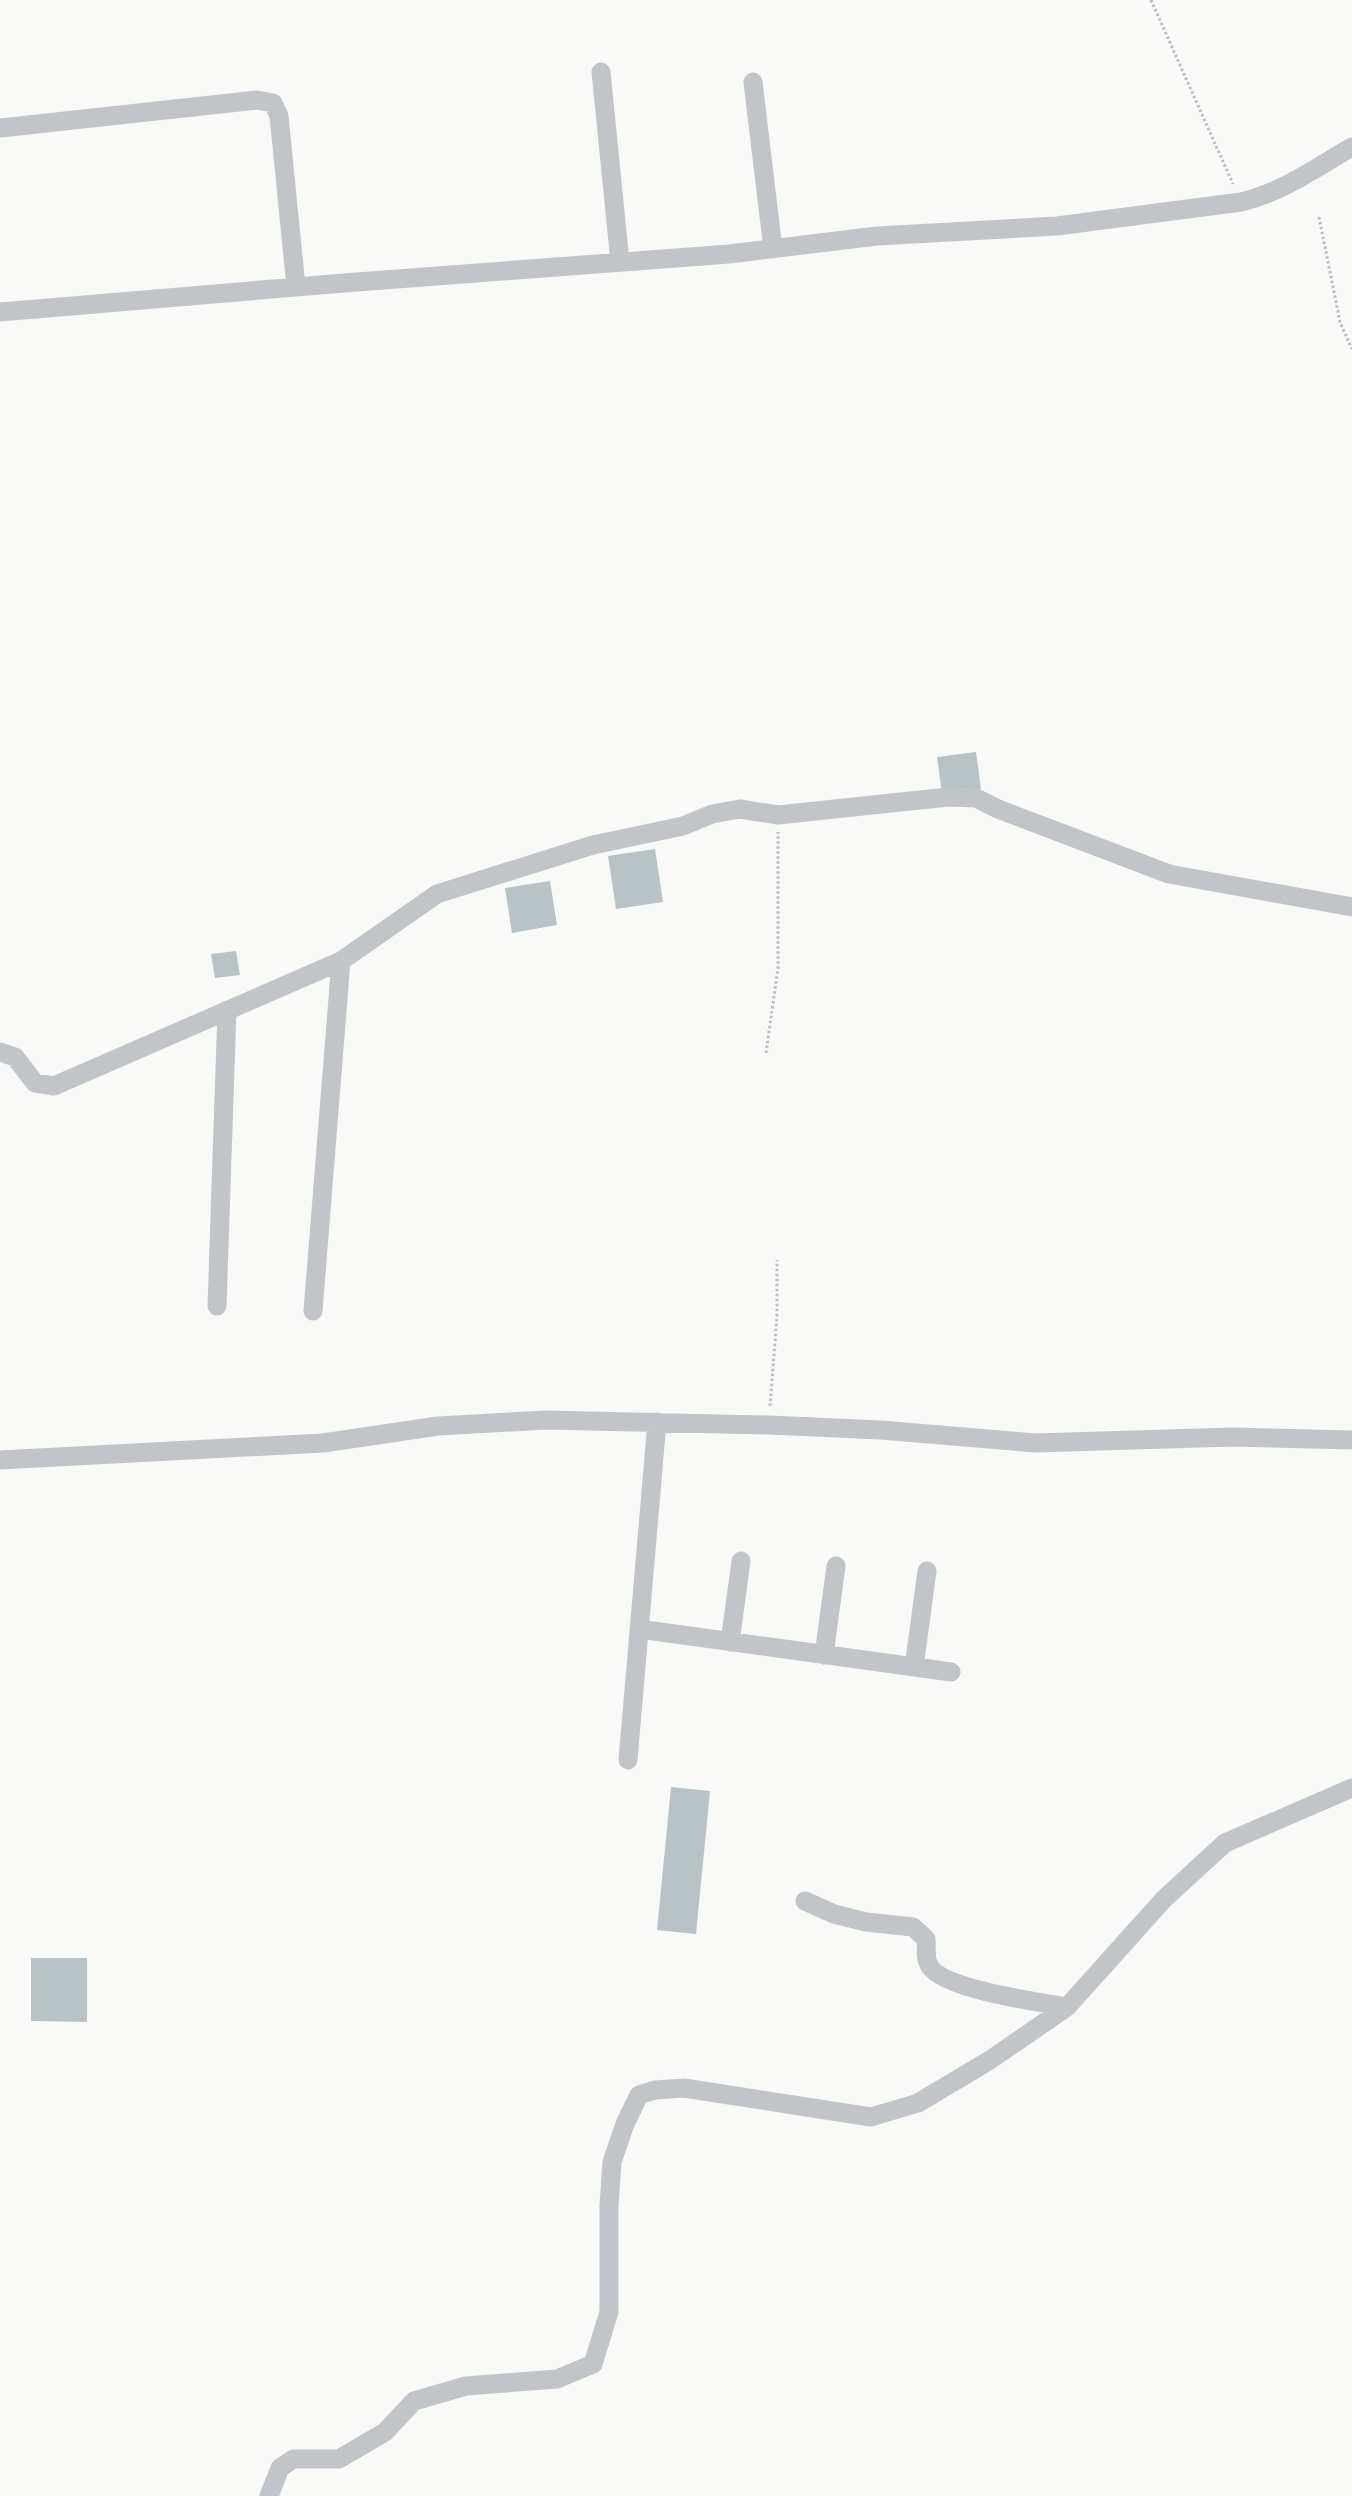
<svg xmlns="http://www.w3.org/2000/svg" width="1352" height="2496" font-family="'Open Sans',sans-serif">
<rect width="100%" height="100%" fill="#f9f9f8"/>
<!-- water -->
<path fill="#b7c3c5" d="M976,752l5,37 -39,5 -5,-37z
M655,849l8,53 -47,7 -8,-53z
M550,881l7,44 -45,8 -7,-45z
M236,951l4,24 -25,3 -4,-24z
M671,1787l39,4 -14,143 -39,-4z
M31,1958h56v64l-56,-1z"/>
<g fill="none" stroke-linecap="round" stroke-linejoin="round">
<!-- path -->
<path stroke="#bbbec0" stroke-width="3" stroke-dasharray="2.5 2.5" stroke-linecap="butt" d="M1151,0l82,184
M1319,217l21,105 12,27
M766,1053l12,-85v-136
M770,1406l7,-90v-56"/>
<!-- street -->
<path stroke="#c1c5c8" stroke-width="19" d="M601,72l19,190
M753,82l20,167
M0,128l257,-28 16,3 6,13 17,171
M0,312l344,-29 385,-29 148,-18 180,-10 184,-24c42,-10 74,-34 111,-55
M0,1052l15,5 20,26 19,3 287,-125 96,-67 156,-49 90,-19 29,-12 28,-5 38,6 170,-18 28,1 22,11 171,65 183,33
M217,1306l10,-296
M313,1311l28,-350
M0,1460l323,-17 115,-17 108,-6 223,5 112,5 154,13 198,-6 119,3
M639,1629l312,43
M730,1642l11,-81
M824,1655l12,-89
M914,1667l13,-96
M628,1760l29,-338
M805,1901l29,13 32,8 47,5 13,12c1,7 -1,17 2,24 9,26 112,39 139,44
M269,2496l11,-28 13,-9h46l46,-27 29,-31 52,-15 91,-7 36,-15 16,-52v-107l3,-43 13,-38 14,-29 16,-5 29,-2 187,29 47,-14 72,-43 77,-53 97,-108 61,-56 127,-55"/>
</g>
</svg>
